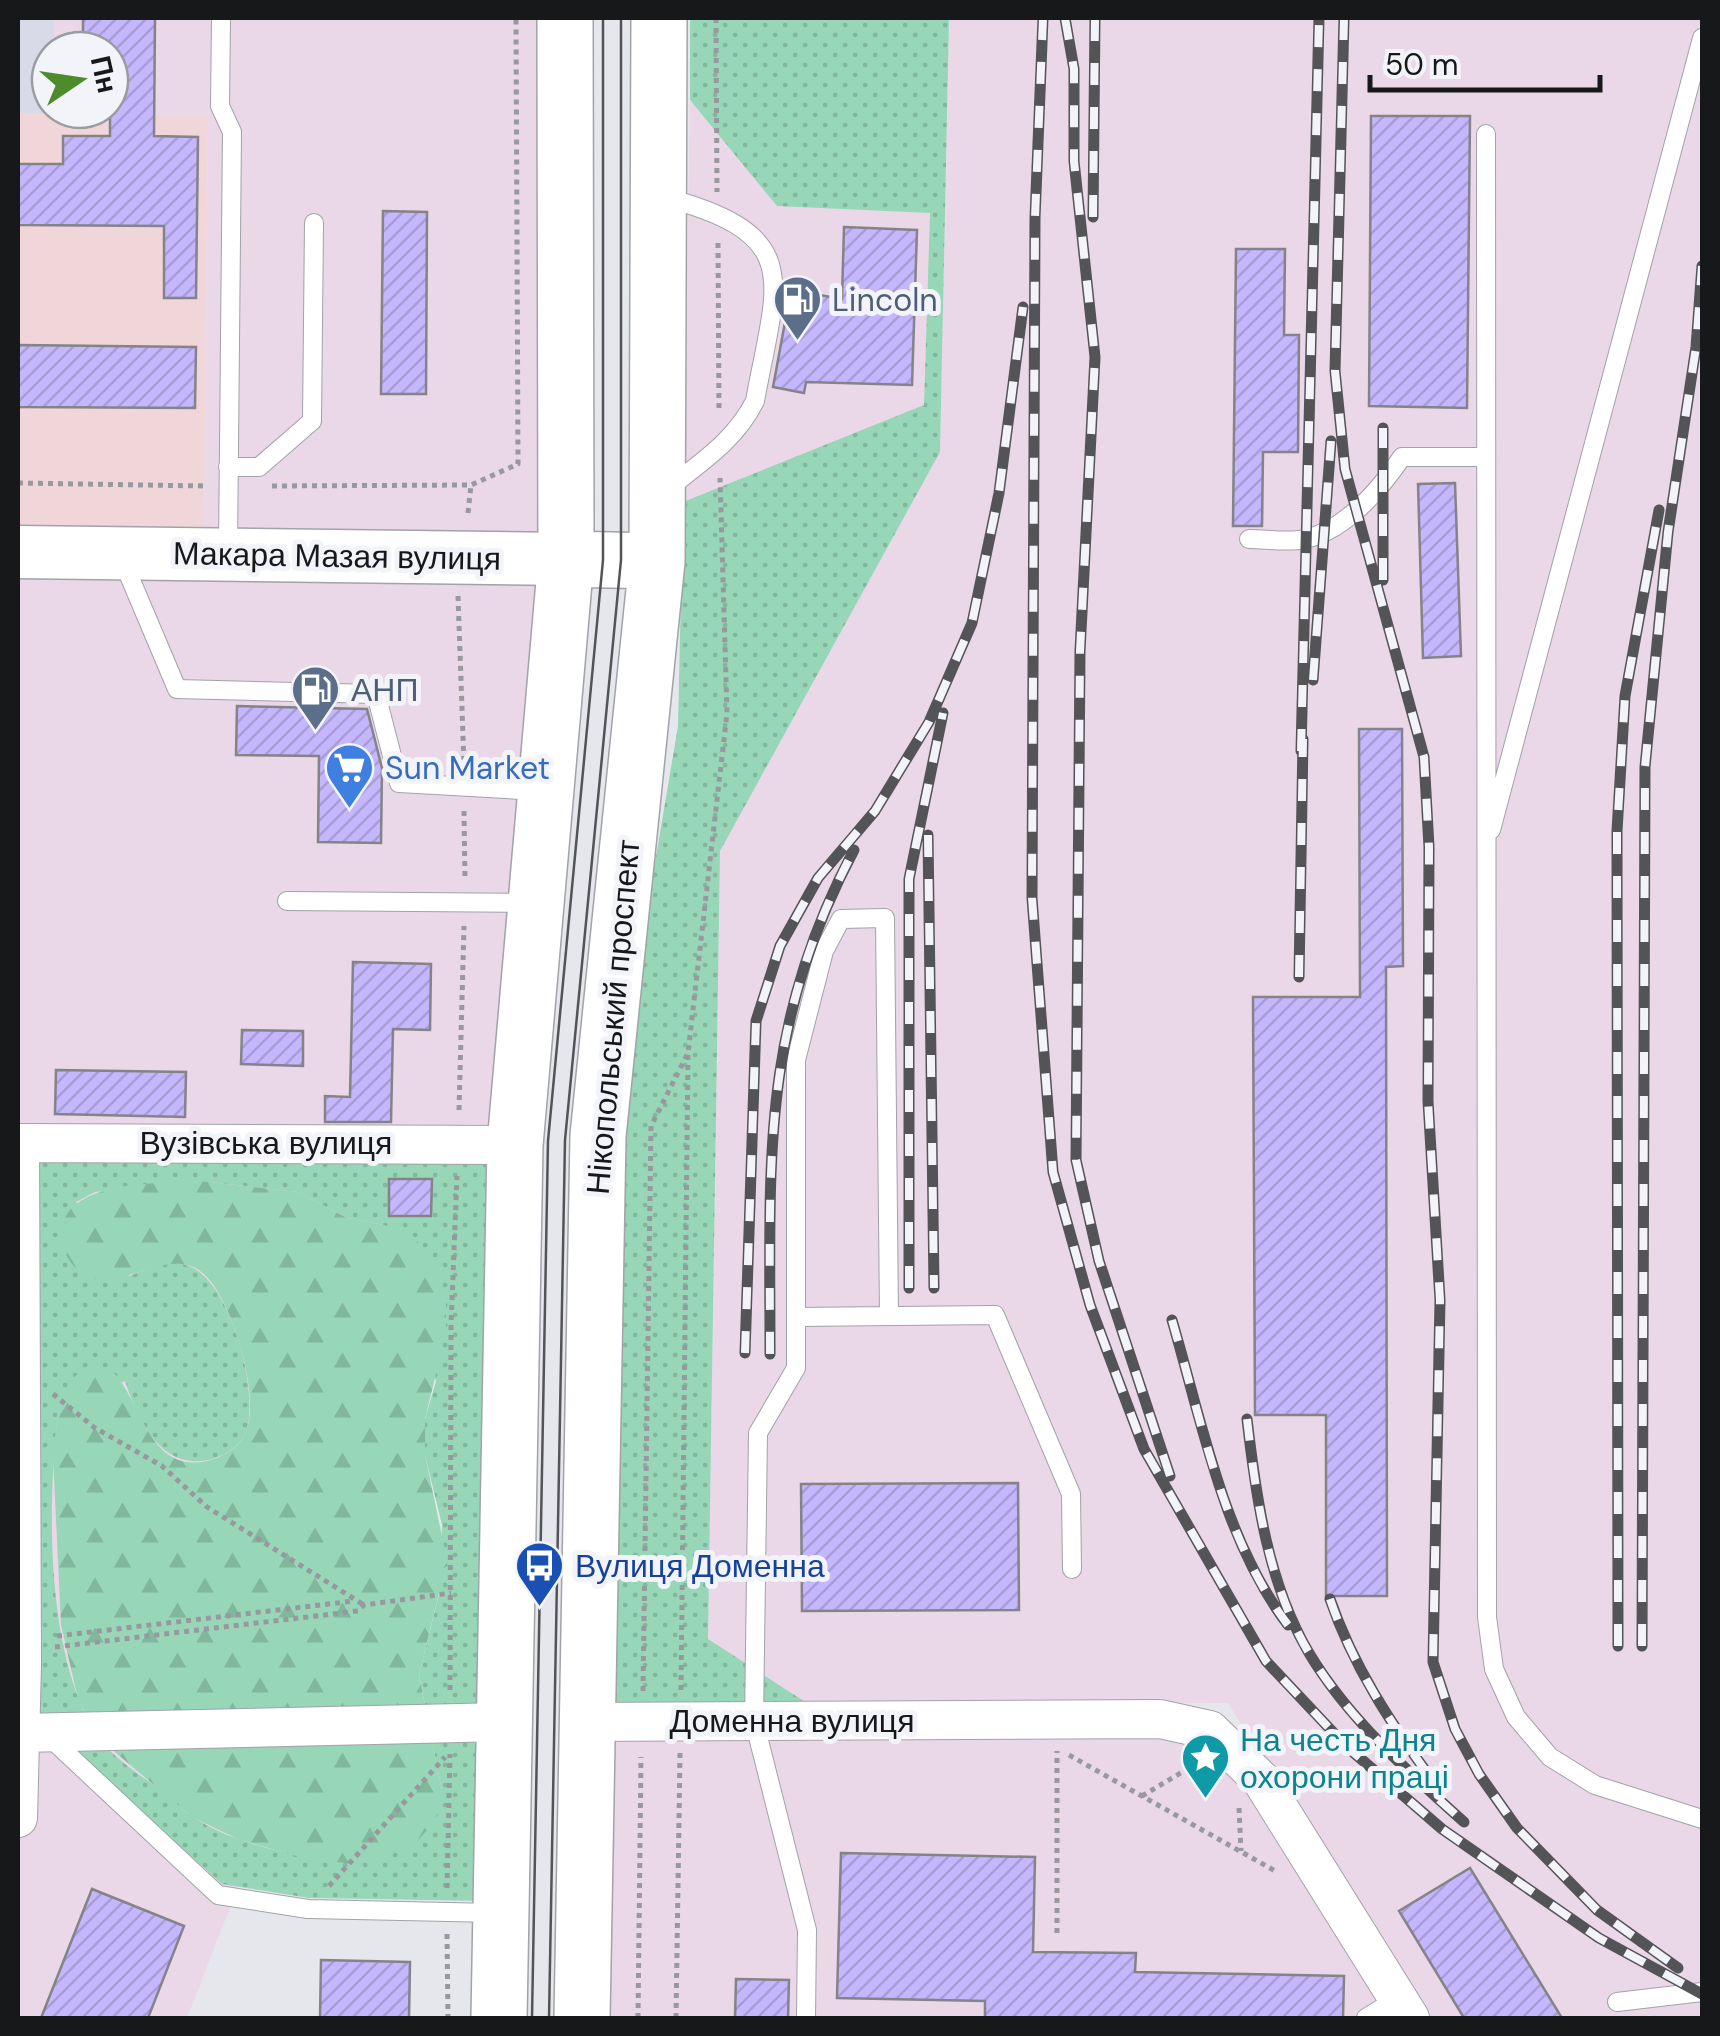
<svg xmlns="http://www.w3.org/2000/svg" width="1720" height="2036" font-family="'DM Sans',sans-serif">
<defs>
<pattern id="grass-dots" width="8" height="8" patternUnits="userSpaceOnUse" patternTransform="scale(2.5)"><rect width="8" height="8" fill="#97d6b7"/><path d="M2 2h.1M6 6h.1" fill="none" stroke="#81b79d" stroke-width="1.8" stroke-linecap="round"/></pattern>
<pattern id="forest-firs" width="22" height="20" patternUnits="userSpaceOnUse" patternTransform="scale(2.5)"><rect width="22" height="20" fill="#97d6b7"/><path d="M5 1l3.5 6h-7zM16 11l3.5 6h-7z" fill="#81b79d"/></pattern>
<pattern id="building-hatch" width="6" height="6" patternUnits="userSpaceOnUse" patternTransform="scale(2.5)"><rect width="6" height="6" fill="#c5b7fd"/><path d="M-1 1l2-2M0 6l6-6M5 7l2-2" fill="none" stroke="#a89dd8"/></pattern>
</defs>
<rect width="100%" height="100%" fill="#e6e7ed"/>
<!-- commercial -->
<path fill="#f1d6d9" d="M18,113l190,2 -4,430 -186,-2z"/>
<!-- industrial -->
<path fill="#ead7e7" d="M54,18h499l-1,532 -348,-5 4,-429 -155,-2v-4h57v-60h-57z
M949,18h753v2000h-275l-199,-315 -418,2 -102,-65 12,-790 220,-398z
M690,100l87,105 153,8 -6,193 -241,96z
M18,562l534,7 -50,577 -264,741 -51,131h-169z
M1215,1731l181,287h-802l4,-282z"/>
<!-- built -->
<path fill="#d8dae7" d="M18,18h36l-1,96 -35,-1z"/>
<!-- grass -->
<path fill="url(#grass-dots)" fill-rule="evenodd" d="M690,18h259l-9,434 -220,399 -12,788 102,66 -211,2 9,-565 70,-416 5,-224 241,-97 6,-192 -153,-7 -87,-106z
M31,1154l471,2 -17,745 -176,-3 -87,-14 -189,-170zM201,1181l97,11 49,26 37,7 52,156 -11,38v36l17,70 -3,69 -20,81 23,116 -90,72c-54,-7 -113,-16 -159,-46 -13,-8 -23,-21 -35,-29 -21,-15 -49,-33 -63,-55 -49,-82 -48,-227 -37,-320l67,-32c14,42 39,96 93,76 11,-4 24,-14 28,-25 14,-40 -15,-150 -57,-166 -20,-8 -41,3 -60,10l-53,-74 19,-10z"/>
<!-- forest -->
<path fill="url(#forest-firs)" d="M201,1181l97,11 49,26 37,7 29,12 23,24 10,35v37l-21,86v36l22,105 -28,115 23,116 -7,31 -23,24 -29,12 -31,6 -52,-7 -60,-17 -48,-23 -95,-80 -19,-38 -17,-74 -8,-170 5,-42 11,-32 18,-14h21c36,30 38,116 109,91 10,-4 24,-13 28,-24 17,-35 -12,-131 -39,-158 -39,-39 -96,32 -133,-11 -6,-7 -12,-18 -12,-27 -2,-60 99,-54 140,-57z"/>
<!-- building -->
<path fill="url(#building-hatch)" stroke="#848388" stroke-width="2.5" d="M83,18h72l-1,118 44,1 -2,161h-32v-72l-146,-1v-61h45v-28h47v-86h-27z
M1371,116h99l-3,292 -98,-2z
M383,211l44,1 -1,182h-45z
M844,227l73,3 -5,155 -106,-3 -2,11 -31,-6 18,-97 51,9z
M1236,249h49l-1,86h15l-1,117h-35l-1,74h-29z
M18,345l178,2 -1,61 -177,-1z
M1455,483l6,173 -38,2 -5,-174z
M237,706l130,3 15,59 -1,75 -63,-1 1,-86 -83,-1z
M1359,729h43l1,237 -17,1 1,629h-61v-181h-71l-2,-418h107z
M353,962l78,2 -1,66 -37,-1 -2,93h-66v-26l25,1z
M242,1030l61,1v35l-62,-2z
M56,1070l130,2 -1,45 -130,-3z
M389,1179h43l-1,37h-42z
M1018,1483l1,127 -217,1 -1,-127z
M841,1853l194,4 -2,95 103,1 -1,19 209,4 -1,42h-358v-17l-148,-3z
M1470,1868l92,150h-98l-65,-107z
M92,1889l92,37 -36,92h-107z
M321,1960l89,2 -1,56h-89z
M736,1979l53,1 -1,38h-53z"/>
<g fill="none" stroke-linecap="round" stroke-linejoin="round">
<defs>
<path id="service" d="M221,18l-1,88 12,26 -4,418
M1486,134l1,1483 7,52 22,48 34,40 45,28 107,34
M664,197c142,38 113,83 91,204 -20,40 -55,62 -89,89
M228,467h31l53,-46 2,-198
M1249,539c17,0 39,4 56,0 41,-9 75,-50 97,-82h81
M122,559l55,130 199,5 23,89 142,8
M1491,830l211,-792
M287,901l244,2
M796,1317l199,-2 76,179 1,75
M46,1734l172,161 90,14 187,4
M1617,2002l85,-10
M806,2018l1,-88 -53,-209 4,-288 38,-65v-308l28,-109 17,-32 44,-1 4,398
M1366,2018l31,-19"/>
<path id="minor" d="M18,1143l497,2
M587,1722l573,-3 50,11 52,51 148,237
M21,1733l483,-11
M18,1818l4,-154 -2,-521"/>
<path id="secondary" d="M18,552l548,7"/>
<path id="primary" d="M566,559l91,2
M499,2018l16,-873 51,-586 -1,-541
M582,2018l16,-882 59,-575 2,-543"/>
</defs>
<!-- service casing -->
<use href="#service" stroke="#a1a3a8" stroke-width="20"/>
<!-- minor casing -->
<use href="#minor" stroke="#a1a3a8" stroke-width="40"/>
<!-- secondary casing -->
<use href="#secondary" stroke="#a1a3a8" stroke-width="55"/>
<!-- primary casing -->
<use href="#primary" stroke="#a1a3a8" stroke-width="58"/>
<!-- path -->
<path stroke="#98999e" stroke-width="5" stroke-dasharray="5 5" stroke-linecap="butt" d="M716,18l1,174
M718,243l1,169
M18,483l188,3
M272,486l199,-1 47,-21 -2,-446
M468,513l3,-28
M458,596l6,169
M464,811l1,69
M459,1110l5,-184
M53,1394l42,34 67,38 45,41 157,98
M57,1636l297,-35
M55,1647l303,-36 6,-6 87,-12
M450,1690l1,-364 6,-150
M681,1690l7,-637 39,-340 -7,-235
M643,1691l8,-565 37,-73
M1069,1755l208,117
M1142,1796l47,-28 19,11
M1239,1808l2,43
M329,1886l116,-129
M447,1888l3,-134
M1057,1933v-182
M447,1934l1,84
M638,2018l3,-261
M676,2018l4,-265"/>
<!-- service -->
<use href="#service" stroke="#fff" stroke-width="18"/>
<!-- minor -->
<use href="#minor" stroke="#fff" stroke-width="38"/>
<!-- secondary -->
<use href="#secondary" stroke="#fff" stroke-width="52"/>
<!-- primary -->
<use href="#primary" stroke="#fff" stroke-width="55"/>
<!-- tram -->
<path stroke="#535457" stroke-width="2.5" d="M532,2018l16,-877 55,-581v-542
M549,2018l16,-878 56,-580v-542"/>
<defs>
<path id="rail" d="M1043,18l-8,200 -3,680 21,274 37,133 54,144 122,212 80,85 96,83 157,109 103,56
M1065,18l9,51v92l21,196 -15,294 -4,509 23,101 71,215
M1344,18l-9,353 10,98 79,288 5,90 -1,254 12,199 -7,362 22,67 24,45 38,54 80,82 81,58
M1093,217l2,-199
M1383,580v-152
M1313,680l18,-239
M1301,751l18,-733
M928,835l6,453
M1299,977l4,-238
M909,1288v-409l34,-166
M1172,1320c30,102 51,219 116,305
M745,1353l11,-332 24,-75 38,-68 57,-67 54,-89 43,-99 27,-130 24,-186
M770,1354c0,-194 -10,-326 84,-504
M1247,1419c9,78 21,165 62,234 38,64 100,120 155,169
M1330,1599c23,67 61,125 103,182
M1618,1646l-1,-815 8,-135 34,-186
M1642,1646l3,-879 23,-235 28,-185 6,-81"/>
</defs>
<!-- rail casing -->
<use href="#rail" stroke="#535457" stroke-width="11"/>
<!-- rail -->
<use href="#rail" stroke="#f3f4fa" stroke-width="8" stroke-dasharray="22" stroke-linecap="butt"/>
</g>
<!-- icons -->
<defs>
<symbol id="fuel-pin" viewBox="-11 -11 22 30"><path d="M0 17L-7.5 6A9.5 9.5 0 1 1 7.5 6Z" fill="#5c6f8a" stroke="#f3f4fa"/><path d="M-5.5-6h7V0h2V4h1.3V-2.5L3-4.5l.8-.8L6-3V5H2.5V1h-1V6h-7ZM-4.2-4.7v3.2H.2V-4.7Z" fill="#fff"/></symbol>
<symbol id="supermarket-pin" viewBox="-11 -11 22 30"><path d="M0 17L-7.5 6A9.5 9.5 0 1 1 7.5 6Z" fill="#3f7fe0" stroke="#f3f4fa"/><path d="M-6-5.5h2.5l.6 2H6L4.5 2H-2.5L-4.4-4H-6ZM-1.5 3.2a1.3 1.3 0 1 0 .1 0ZM3 3.2a1.3 1.3 0 1 0 .1 0Z" fill="#fff"/></symbol>
<symbol id="bus-pin" viewBox="-11 -11 22 30"><path d="M0 17L-7.5 6A9.5 9.5 0 1 1 7.5 6Z" fill="#1a4fb4" stroke="#f3f4fa"/><path d="M-5-6H5V4H4V6H2V4H-2V6H-4V4H-5ZM-3.5-4V0h7V-4ZM-3.5 1.2v1.5H-2V1.2ZM2 1.2v1.5H3.5V1.2Z" fill="#fff"/></symbol>
<symbol id="sight-pin" viewBox="-11 -11 22 30"><path d="M0 17L-7.5 6A9.5 9.5 0 1 1 7.5 6Z" fill="#0f9aa8" stroke="#f3f4fa"/><path d="M0-6L1.8-2.2L6-1.7L2.9 1.2L3.7 5.4L0 3.3L-3.7 5.4L-2.9 1.2L-6-1.7L-1.8-2.2Z" fill="#fff"/></symbol>
</defs>
<g fill-rule="evenodd">
<use href="#fuel-pin" x="770" y="272" width="55" height="75"/>
<use href="#fuel-pin" x="288" y="662" width="55" height="75"/>
<use href="#supermarket-pin" x="322" y="740" width="55" height="75"/>
<use href="#bus-pin" x="512" y="1538" width="55" height="75"/>
<use href="#sight-pin" x="1178" y="1730" width="55" height="75"/>
</g>
<g text-anchor="middle" dominant-baseline="central" stroke-width="10" stroke-linejoin="round" paint-order="stroke">
<!-- service labels -->
<g font-size="32" fill="#4e5e75" stroke="#f3f4fa" text-anchor="start">
<text x="832" y="300">Lincoln</text>
<text x="351" y="690">АНП</text>
</g>
<!-- street labels -->
<g font-size="32" fill="#17181a" stroke="#f3f4fa">
<text transform="translate(337 556) rotate(1)">Макара Мазая вулиця</text>
<text transform="translate(613 1017) rotate(-85)">Нікопольський проспект</text>
<text x="266" y="1143">Вузівська вулиця</text>
<text x="792" y="1721">Доменна вулиця</text>
</g>
<!-- shop labels -->
<g font-size="32" fill="#366cbe" stroke="#f3f4fa" text-anchor="start">
<text x="385" y="768">Sun Market</text>
</g>
<!-- transit labels -->
<g font-size="32" fill="#164399" stroke="#f3f4fa" text-anchor="start">
<text x="575" y="1566">Вулиця Доменна</text>
</g>
<!-- culture labels -->
<g font-size="32" fill="#0d838f" stroke="#f3f4fa" text-anchor="start">
<text x="1240" y="1740">На честь Дня<tspan x="1240" dy="37">охорони праці</tspan></text>
</g>
</g>
<!-- border -->
<rect width="1720" height="2036" fill="none" stroke="#17181a" stroke-width="40"/>
<!-- north arrow -->
<g transform="translate(80 80) rotate(77)"><circle r="48" fill="#f3f4fa" stroke="#9b9ca0" stroke-width="2.5"/>
<path d="M0-8L18 38L0 25L-18 38Z" fill="#4d8b2b"/>
<text y="-15" font-size="28" font-weight="bold" text-anchor="middle" fill="#17181a">Пн</text>
</g>
<!-- scale -->
<path d="M1370 75v15h230v-15" fill="none" stroke="#17181a" stroke-width="5"/>
<text x="1385" y="75" font-size="30" fill="#17181a" stroke="#f3f4fa" stroke-width="8" paint-order="stroke">50 m</text>
</svg>
